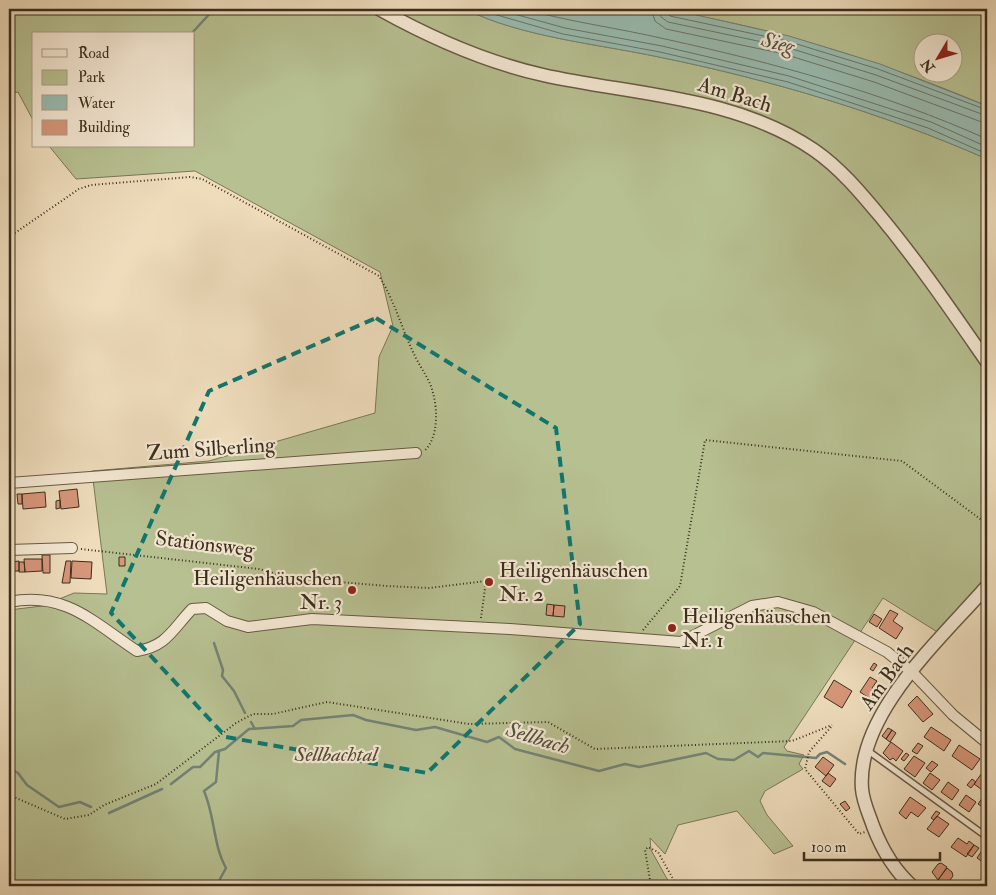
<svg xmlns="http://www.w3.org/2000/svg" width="996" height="895" font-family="'IM FELL Double Pica',serif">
<rect width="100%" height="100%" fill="#eedcbb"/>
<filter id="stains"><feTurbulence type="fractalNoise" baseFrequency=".004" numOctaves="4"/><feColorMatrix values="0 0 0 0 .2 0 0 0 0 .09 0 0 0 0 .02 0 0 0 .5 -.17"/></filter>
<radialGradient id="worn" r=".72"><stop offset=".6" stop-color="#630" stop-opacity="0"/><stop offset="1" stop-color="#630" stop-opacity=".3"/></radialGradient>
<!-- green -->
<path fill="#b7c091" stroke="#797757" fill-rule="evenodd" d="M9,9h456c56,28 133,35 194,48 113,23 223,56 328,102v204l-5,3 5,9v202l-48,56 -56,-35 -99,149 3,4 17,4 -5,9 4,5 -38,22 -5,10 7,14 26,31 -19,8 -37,-43 -59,14 -13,29 -15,-16 1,12 20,36h-662v-276l33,-4 32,-13 33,1 -15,-123 117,-10 166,-48 4,-56 14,-31 -13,-54 -185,-101 -119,8 -27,-33h145v-112h-160v88l-16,-30 -9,2z
M654,9h333v97c-107,-45 -218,-81 -333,-97zM924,42h30v30h-30z"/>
<!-- water -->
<path fill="#99bcb1" stroke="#738376" d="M465,9h189l38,5 97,22 91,28 107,42v53c-105,-46 -215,-79 -328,-102 -61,-13 -138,-20 -194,-48z"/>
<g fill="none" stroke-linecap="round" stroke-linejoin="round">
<!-- shore -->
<path stroke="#6a7567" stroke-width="1" d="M476,9l87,25 97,18 128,30 140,46 59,26
M496,9l69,19 97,18 127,30 142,46 56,25
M524,9c46,13 94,19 141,30 110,24 219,54 322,100
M651,9l4,12 11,8 118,25 90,28 113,42
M659,9l2,8 7,5 118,25 90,28 111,41
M665,9l5,7 117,25 91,28 109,41"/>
<!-- stream -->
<path stroke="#738376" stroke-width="2.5" d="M191,34l23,-25
M214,643l9,27 -1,6 12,15 11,22
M251,722l4,7
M219,751l-3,31 -12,9c11,25 9,54 22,77l-6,11v7
M9,768l9,5 9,12 32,22 21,-5 11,5
M171,784l22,-17h7l15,-15 10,-3 24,-20 44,-3 8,-6 52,-5 13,5 50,10 19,-3 52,15 12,-5 16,12 84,22 26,-7 14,3 67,-14 12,6 16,1 15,-9 9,6 5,-4 53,5 4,-4 7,-2 18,12
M109,813l53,-24"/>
</g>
<!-- building -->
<path fill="#d7967a" stroke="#3b2e1d" d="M9,488h4v12h-4z
M77,489l2,18 -18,2 -2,-18z
M45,492l1,15 -23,2 -1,-15z
M17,494h5v10h-4z
M60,500v8l-4,1v-8z
M42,555h8v18h-7z
M119,557h6v9h-6z
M24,559h18v12l-17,1z
M11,561l1,14h-3v-13z
M19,561v10h-7l-1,-9z
M66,561h5l-1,22h-8z
M72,561l20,1 -1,17 -20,-1z
M19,562h5l1,10h-6z
M547,604l7,1 -1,11 -7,-1z
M554,605l11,1 -1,11 -11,-1z
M890,610l8,4 -5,7 10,7 -7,11 -17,-11z
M874,614l8,5 -5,8 -8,-5z
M874,663l3,2 -4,6 -3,-2z
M870,677l7,4 -5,7 5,3 -5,9 -12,-8z
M834,680l18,11 -10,17 -18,-11z
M917,696l16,18 -10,8 -15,-17z
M931,727l20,13 -7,11 -20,-14z
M888,728l4,2 -6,9 -4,-3z
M892,730l4,3 -6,9 -4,-3z
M891,742l12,9 -7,10 -3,-3 -3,2 -7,-7z
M918,743l5,3 -6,8 -5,-3z
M959,745l21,14 -8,11 -20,-14z
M906,753l3,2 -5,6 -3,-2z
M914,756l11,7 -10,14 -11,-8z
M823,757l11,8 -8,11 -11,-9z
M932,761l6,4 -7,7 -5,-4z
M984,770l3,2 -2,20 -11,-8z
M828,773l8,6 -6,8 -8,-6z
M930,773l10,7 -8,10 -9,-7z
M972,779l4,3 -5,6 -4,-3z
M948,782l11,8 -7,10 -11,-8z
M966,795l10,7 -7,10 -10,-7z
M910,797l16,11 -8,9 -7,-5 -5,7 -7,-6z
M983,797l4,3 -3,8 -6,-4z
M845,801l5,7 -4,3 -6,-7z
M987,803v10l-1,3 -5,-4z
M936,811l4,2 -6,7 -3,-2z
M937,816l12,8 -10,13 -12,-8z
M958,838l9,6 2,-3 5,4 -8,12 -15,-10z
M974,845l5,3 -7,9 -5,-3z
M985,846l2,2v17l-10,-7z
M941,863l6,4 -9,13 -6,-8 6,-8z
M947,868l5,4 1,4 -6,8 -2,-2 -2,2 -5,-4z"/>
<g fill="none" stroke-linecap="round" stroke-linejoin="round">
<defs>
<path id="service" d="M867,750l120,87"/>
<path id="minor" d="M9,483l407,-30
M9,550l63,-2
M9,602c56,-11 84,20 128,49 30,-5 35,-21 55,-42l14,-1 21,13 21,6 64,-8 198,10 171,13 71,-36 26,-4 35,10 74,40 25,20 41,43 34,28"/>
<path id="tertiary" d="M379,9c52,29 106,53 164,66 90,20 192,21 271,75 26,18 46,42 66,66 39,47 73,97 107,146
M912,886c-18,-16 -31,-39 -39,-60 -4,-12 -10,-24 -11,-37 -6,-75 79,-150 125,-203"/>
</defs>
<!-- service casing -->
<use href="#service" stroke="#685a44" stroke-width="8"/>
<!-- minor casing -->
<use href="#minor" stroke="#685a44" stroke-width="12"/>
<!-- tertiary casing -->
<use href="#tertiary" stroke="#685a44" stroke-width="15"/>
<!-- path -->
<path stroke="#3b2e1d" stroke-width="2" stroke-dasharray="1 2.5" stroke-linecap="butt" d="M9,237l70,-48 12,-4 99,-8 12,2 177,97c15,24 22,50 34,76 6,14 17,27 20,41 5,18 5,46 -9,58
M81,549l178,20 32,9 96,8 42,2 57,-7 -5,37
M643,630l37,-44 25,-146 197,21 85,63
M831,727l-22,25 -4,17 54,65 6,-2
M9,795l56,24 24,-4 15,-10 52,-21 80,-61 17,-9h20l54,-12 142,22 79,-2 47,27 197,-8 40,-16
M651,886l-6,-36 3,-3 10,5 19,34"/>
<!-- service -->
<use href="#service" stroke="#f4e8d3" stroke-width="5"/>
<!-- minor -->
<use href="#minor" stroke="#f4e8d3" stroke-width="10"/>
<!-- tertiary -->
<use href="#tertiary" stroke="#f4e8d3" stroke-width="12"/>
</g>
<!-- marked area -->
<path fill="none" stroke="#0f766e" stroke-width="4" stroke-dasharray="10 6" stroke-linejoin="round" d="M376,318l180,110 24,196 -153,149 -201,-36 -115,-124 98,-222z"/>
<!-- markers -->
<g fill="#8f2418" stroke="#f4e8d3" stroke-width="2">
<circle cx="489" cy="582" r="5"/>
<circle cx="352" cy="590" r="5"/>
<circle cx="672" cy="628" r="5"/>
</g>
<g text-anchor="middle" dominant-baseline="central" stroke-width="4.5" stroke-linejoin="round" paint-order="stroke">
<!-- street labels -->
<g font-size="21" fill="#3b2e1d" stroke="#f4e8d3">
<text transform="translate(735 95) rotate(17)">Am Bach</text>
<text transform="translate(211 449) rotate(-4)">Zum Silberling</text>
<text transform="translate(205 544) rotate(7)">Stationsweg</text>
<text transform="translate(887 677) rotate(-54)">Am Bach</text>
</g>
<!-- poi labels -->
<g font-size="21" fill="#3b2e1d" stroke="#f4e8d3" text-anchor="start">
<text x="499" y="570">Heiligenhäuschen<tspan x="499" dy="24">Nr. 2</tspan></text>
<text x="342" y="578" text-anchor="end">Heiligenhäuschen<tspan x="342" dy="24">Nr. 3</tspan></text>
<text x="682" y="616">Heiligenhäuschen<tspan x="682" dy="24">Nr. 1</tspan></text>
</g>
<!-- park labels -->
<g font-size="21" font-style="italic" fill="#544b34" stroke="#f4e8d3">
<text x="336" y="754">Sellbachtal</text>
</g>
<!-- water labels -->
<g font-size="22" font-style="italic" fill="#525242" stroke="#f4e8d3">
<text transform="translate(778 43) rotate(14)">Sieg</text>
<text transform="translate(538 738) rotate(17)">Sellbach</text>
</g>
</g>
<!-- margin -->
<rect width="996" height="895" fill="none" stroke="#eedcbb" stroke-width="30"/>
<rect x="10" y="10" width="976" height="875" fill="none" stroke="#3b2e1d" stroke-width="2.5"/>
<rect x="15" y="15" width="966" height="865" fill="none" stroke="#3b2e1d"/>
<!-- legend -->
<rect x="32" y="32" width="162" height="115" fill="#f4e8d3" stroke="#aa9e8a"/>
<rect x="42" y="49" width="25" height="8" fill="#f4e8d3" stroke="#aa9e8a"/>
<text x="78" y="58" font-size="15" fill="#3b2e1d">Road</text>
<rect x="42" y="70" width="25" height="15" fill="#b7c091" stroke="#aa9e8a"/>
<text x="78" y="82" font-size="15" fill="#3b2e1d">Park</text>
<rect x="42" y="95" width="25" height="15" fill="#99bcb1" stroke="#aa9e8a"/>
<text x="78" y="108" font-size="15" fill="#3b2e1d">Water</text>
<rect x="42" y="120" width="25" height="15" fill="#d7967a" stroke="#aa9e8a"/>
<text x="78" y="132" font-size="15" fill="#3b2e1d">Building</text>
<!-- north arrow -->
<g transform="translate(938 58) rotate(232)"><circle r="24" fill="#f4e8d3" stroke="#aa9e8a"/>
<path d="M0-4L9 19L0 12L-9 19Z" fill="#8f2418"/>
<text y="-8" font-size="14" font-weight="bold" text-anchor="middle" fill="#3b2e1d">N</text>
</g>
<!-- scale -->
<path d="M804 852v8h136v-8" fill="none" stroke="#3b2e1d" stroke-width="2.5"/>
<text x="811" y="852" font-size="15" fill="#3b2e1d" stroke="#f4e8d3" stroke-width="4" paint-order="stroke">100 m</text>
<rect width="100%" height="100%" filter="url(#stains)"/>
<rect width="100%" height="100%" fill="url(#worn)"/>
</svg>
